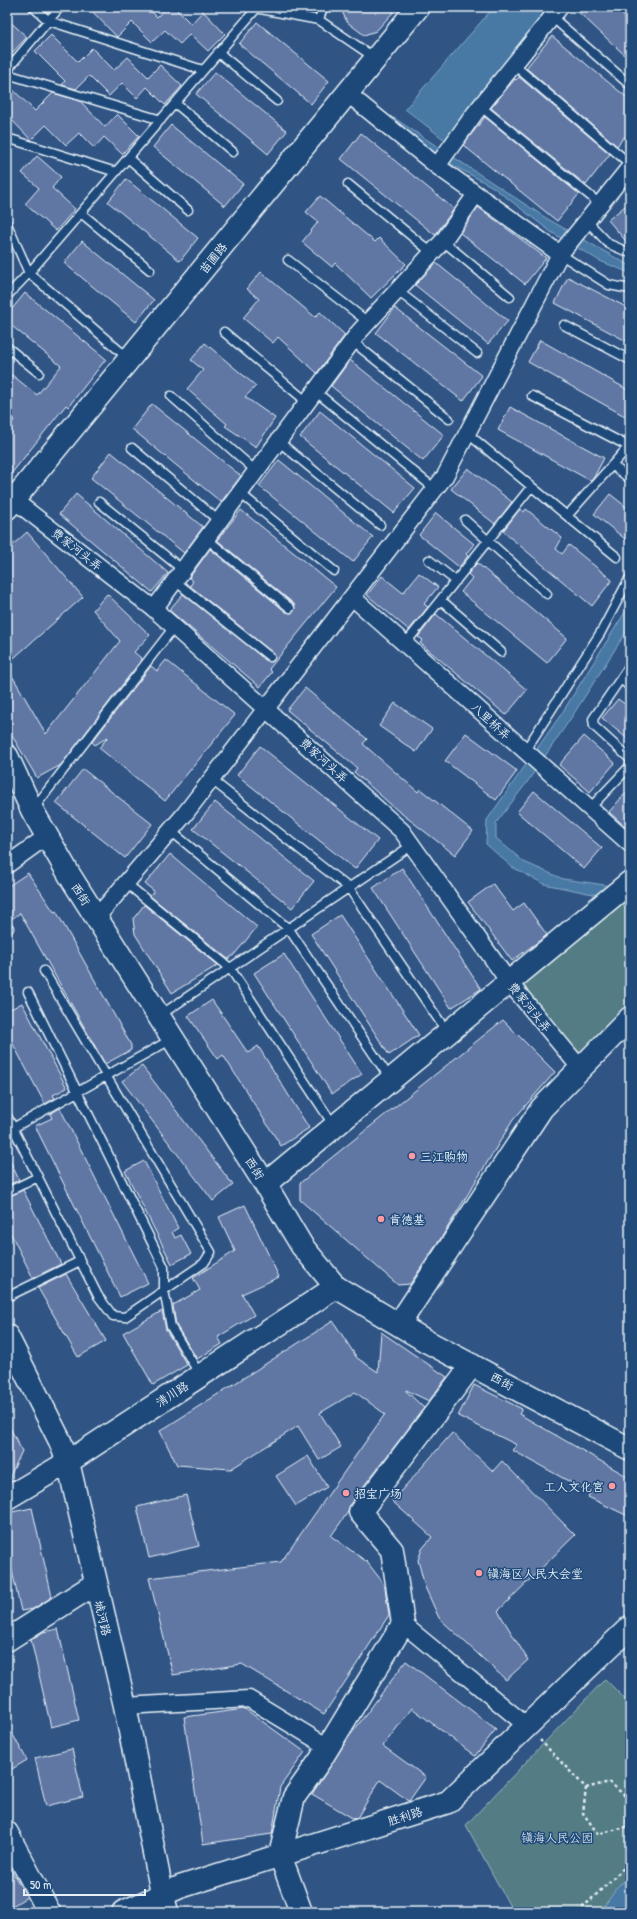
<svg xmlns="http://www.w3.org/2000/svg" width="637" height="1919" font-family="'Patrick Hand','LXGW WenKai TC',sans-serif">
<rect width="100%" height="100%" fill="#305585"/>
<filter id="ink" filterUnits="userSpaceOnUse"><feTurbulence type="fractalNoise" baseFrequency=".025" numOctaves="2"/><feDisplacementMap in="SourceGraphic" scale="8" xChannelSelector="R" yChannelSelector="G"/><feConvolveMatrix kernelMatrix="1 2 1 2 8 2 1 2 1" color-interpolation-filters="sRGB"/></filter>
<g filter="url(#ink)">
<!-- green -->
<path fill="#527c84" stroke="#9db6be" d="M630,882v136l-49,51 -72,-87z
M605,1679l25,25v208h-117l-47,-87z"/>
<!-- water -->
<path fill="#4779a4" stroke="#87a9c6" d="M494,7h60l-104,137 -45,-35z
M394,118l152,100 84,48v7l-30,-12 -49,-29 -58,-45 -116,-63z
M630,604v22l-59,92 -43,63 -32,42v15l28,24 39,17 42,6 25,9v10l-3,-3 -83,-17 -32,-17 -26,-23 1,-24 75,-107z
M630,1879v33h-27l-1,-3 18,-25z"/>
<!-- building -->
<path fill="#6177a4" stroke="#e8f1f8" d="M88,7h59l10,10 10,-10h7l17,17 12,-13 22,23 -17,17 -18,-17 -10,10 -15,-14 -13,12 -20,-20 -15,15z
M340,7h58l-22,24 -12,4 -17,-13z
M573,7h41l16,15v38z
M7,19l20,18 -20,21z
M257,22l72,59 -18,23 -72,-60z
M51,35l27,27 14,-14 22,22 14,-13 20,20 12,-12 22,21 -17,19 -18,-18 -10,11 -15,-15 -13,13 -20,-20 -13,13 -14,-4 3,-4 -30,-30z
M552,36l78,64v42l-6,-5 -7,9 -91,-78z
M215,72l72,59 -19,23 -72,-60z
M519,77l91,77 -24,31 -95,-77 24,-29 1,1z
M7,84l28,27 18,-18 27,8 25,26 12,-13 22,22 -17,18 -18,-17 -10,11 -15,-15 -13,12 -20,-20 -15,15 -24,-25z
M485,117l94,77 -22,27 -94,-76z
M171,125l72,59 -18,22 -72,-59z
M361,133l93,76 -19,26 -94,-76z
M37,156l24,21 -9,11 23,21 -19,22 -31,-27 14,-16 -17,-15z
M126,179l72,59 -18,23 -72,-59z
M320,196l55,46 4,-4 27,26 -35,34 -36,-35 -3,4 -30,-25 16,-20 -12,-10z
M630,202v44l-22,-26z
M478,207l68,51 -21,26 -65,-51z
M82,241l72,59 -18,22 -72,-59z
M436,263l72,58 -20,23 -73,-59z
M261,272l54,45 5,-5 25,23 -28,38 -39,-36 -5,6 -30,-25 16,-19 -12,-10z
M568,277l62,32v34l-75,-40z
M25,293l81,66 -38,48 -2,-2 -59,74v-49l7,-10 -7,-6v-43l30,24 24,-29 -54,-44v-7z
M395,308l87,68 -19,25 -87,-68z
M540,340l90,51v28l-102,-57z
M205,343l51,43 -11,11 30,21 -19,29 -31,-21 2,-2 -40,-35 16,-19 -12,-10z
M350,360l94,75 -21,26 -92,-75z
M152,404l89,72 -20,26 -89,-73z
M510,407l94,51 -10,19 -3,4 -93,-51z
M320,411l95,77 -21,25 -94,-76z
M111,452l92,75 -19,26 -93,-75z
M279,460l94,77 -20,25 -94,-76z
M468,468l44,34 -17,22 -44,-35z
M76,494l92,79 -16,19 -93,-78z
M610,494l20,16v33l-36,-29z
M520,509l4,3 2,-3 36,29 -6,11 6,5 7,-9 43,35 -20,26 -86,-72v-1l-3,-2z
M241,510l95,77 -67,82 3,3 -12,15 -91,-77 14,-16 84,67 5,1 2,-2 1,-5 -2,-2 -83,-67 3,-5 -4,-3 21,-29 76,63 6,1 2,-2 1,-5 -1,-2 -77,-64z
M436,513l38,31 -8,10 2,2 -9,11 -40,-32z
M27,532l56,65 -76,67v-114z
M477,563l90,75 -20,25 -86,-71 11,-14 -4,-4z
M419,573l19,14 -14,17 4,3 -19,23 -42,-35 15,-19 21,17z
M107,594l43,41 -16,17 8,7 -81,106 -24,13 -30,-51v-60l39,67 74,-93 -27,-31z
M436,614l91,76 -21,25 -86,-72 3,-3 -5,-3z
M166,660l69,55 -70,86 -66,-53 9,-11 -13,8 -3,-3 59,-76 6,5z
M305,688l62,51 -4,5 55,48 2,-3 53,42 -18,24 -58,-45 -43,-38 3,-4 -70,-58z
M618,699l12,9v33l-28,-23z
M395,703l37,26 -16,23 -37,-26z
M466,733l51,38 -21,29 -51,-39z
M584,736l31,27 -25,29 -31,-27z
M260,746l118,94 -23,29 -118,-94z
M83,769l69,55 -27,34 -69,-55z
M630,788v43l-21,-19z
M534,791l68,57 -18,21 -67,-57z
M215,802l99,79 -22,27 -99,-79z
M170,854l87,73 -23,28 -6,4 -78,-63 4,-5 -9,-7z
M402,868l79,121 -30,19 -78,-120z
M28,873l26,39 2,-1 75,134v5l-26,14 -85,-151 -13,9v-35z
M493,884l20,27 11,-8 23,32 -35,26 -44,-59z
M144,905l74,60 -46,28 -37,-59 -2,-15z
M340,915l79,120 -30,20 -78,-121z
M284,954l78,120 -30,20 -78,-121z
M212,1000l36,53 10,-7 51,82 -28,18 -58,-91 -5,4 -30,-43z
M22,1003l45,85 -14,7 2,3 -10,6 -38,-71v-22z
M503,1020l52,52 -42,48 -70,115 -33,49 -12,1 -98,-85v-17z
M142,1066l91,119 -20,16 -91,-120z
M60,1108l88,175 -28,14 -85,-171 17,-8 -2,-4z
M7,1154l12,26 -12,6z
M144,1161l34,67 -6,4 3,6 6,-3 10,19 -19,10 -47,-93z
M23,1190l38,74 -28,14 -26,-52v-29z
M245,1205l34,72 -37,17 12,21 -36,22 4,7 -25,15 -21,-34 -3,-20 27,-15 -7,-12 42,-27 -16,-34z
M66,1274l40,67 -28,16 -40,-69z
M162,1311l4,19 21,35 -34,20 -30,-52z
M333,1321l24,37 21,14 3,-40 66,45 -18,24 -23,-11v1l18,17 -74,96 -2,8 -17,24 36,26 14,18 4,8 4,27 -65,99 -82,-50 -69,11 -24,-97 132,-16 104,-148 -30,-22 -35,21 21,34 -22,13 -21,-34 -67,43 -54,-4 -17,-34z
M474,1385l48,24 -3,5 111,64v39l-42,-20 2,-4 -78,-43 5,-5 -59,-29z
M7,1422l15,29 -15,32z
M452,1433l41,38 9,-10 73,74 -77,76 30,49 -22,20 -67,-62 -14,-31 -7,-27 4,-11 10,-12 -40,-36z
M308,1456l19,31 -31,19 -20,-30z
M186,1495l13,51 -50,12 -12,-51z
M32,1508l20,89 -19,12 -12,2 -14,-63v-35z
M58,1629l21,91 -28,7 -20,-87 12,-8z
M406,1661l90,68 -21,27 -63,-48 -29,38 43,31 -17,24 -29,-21 -23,38 -3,1 -42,-25 37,-57z
M245,1709l60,43 -25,35 -8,47 -69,10 -19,-127z
M7,1724l20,36 -20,12z
M72,1749l11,48 -37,9 -11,-48z
M7,1863l20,34 -20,12z"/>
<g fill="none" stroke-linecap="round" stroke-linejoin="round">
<defs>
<path id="lane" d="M33,7l16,14 154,49
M249,7l70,13 56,38
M552,17l78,68
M319,20l4,-13
M218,52l59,49
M514,65l116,99
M7,70l53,-63
M7,74l154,46
M175,103l58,49
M480,106l120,98
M7,138l109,34
M128,158l60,52
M348,184l84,69
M81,213l69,57
M587,221l22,23 21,9
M7,224l22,49 100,86
M443,241l67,56
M560,254l49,31 21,4
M288,260l80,62
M398,291l79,62
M7,296l22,-23 227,-264
M564,325l66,35
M224,332l83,70
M352,341l97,78
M7,347l32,26
M315,391l120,98
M171,396l85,75
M532,396l96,50
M467,433l100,83 63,-71
M278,441l102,84
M132,448l87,73
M612,465l18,14
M240,493l94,78
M99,502l84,68
M567,516l50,41
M465,520l82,74
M206,538l84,70
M429,560l27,21
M175,581l95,76
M441,600l60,52
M405,644l126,-157
M630,665l-37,54 1,7 36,33
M621,679l9,8
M525,751l76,-119 29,-55
M212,780l137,108 98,144
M34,808l140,-181
M590,808l40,-42
M171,831l118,98 102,151
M126,883l104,85 104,158
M7,930l2,-2
M28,992l136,275v23l7,37 29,48
M159,1016l253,-171
M7,1116l91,180 15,20 12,1 79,-54 7,-11 -167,-281
M13,1128l159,-89
M7,1192l31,-15
M7,1297l73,-36"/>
<path id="street" d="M347,93l90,73 123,88
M437,166l38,-53 85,-106
M15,501l139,108 248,222 107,151 72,87
M352,597l278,247
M154,609l205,-277 84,-91 33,-47
M7,865l40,-29
M96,918l88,-103 261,-339 115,-222 70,-87
M403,1624l124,102
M125,1706l124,-7 79,48"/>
<path id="secondary" d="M7,508l411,-501
M7,756l25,54 38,66 195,308 37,62 34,41 90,54 204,108
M265,1184l365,-302
M399,1324l143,-216 88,-90
M7,1336l53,105 8,21 57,244 37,187 5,19
M7,1498l61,-36 268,-175
M7,1640l88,-56
M7,1833l42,79
M123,1912l57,-25 268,-85 182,-175
M301,1912l-21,-57 14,-58 27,-38 82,-135 -11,-74 -32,-38 112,-147"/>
</defs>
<!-- lane casing -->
<use href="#lane" stroke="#e8f1f8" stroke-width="11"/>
<!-- street casing -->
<use href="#street" stroke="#e8f1f8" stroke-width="19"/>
<!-- secondary casing -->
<use href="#secondary" stroke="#e8f1f8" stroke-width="25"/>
<!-- path -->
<path stroke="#e8f1f8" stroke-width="2.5" stroke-dasharray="3 3" stroke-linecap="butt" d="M540,1740l46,48
M586,1788l-3,25 15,21 28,-7 4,-23
M586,1788l23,-6 21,18
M578,1912l52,-50"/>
<!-- lane -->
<use href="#lane" stroke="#1f4a7a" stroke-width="8"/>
<!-- street -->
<use href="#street" stroke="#1f4a7a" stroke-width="16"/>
<!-- secondary -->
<use href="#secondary" stroke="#1f4a7a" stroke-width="22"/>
</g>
</g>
<!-- markers -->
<g fill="#ff9aa2" stroke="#1f4a7a" stroke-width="1.5">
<circle cx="412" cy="1156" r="4"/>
<circle cx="381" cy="1219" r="4"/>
<circle cx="612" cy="1486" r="4"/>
<circle cx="346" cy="1493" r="4"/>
<circle cx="479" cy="1573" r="4"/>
</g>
<g text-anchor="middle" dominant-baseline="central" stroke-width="3" stroke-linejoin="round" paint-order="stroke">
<!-- street labels -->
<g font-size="12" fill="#e8f1f8" stroke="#1f4a7a">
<text transform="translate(213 258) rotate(-51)">苗圃路</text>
<text transform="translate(77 549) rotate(38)">费家河头弄</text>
<text transform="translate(491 721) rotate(42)">八里桥弄</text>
<text transform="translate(324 760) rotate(42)">费家河头弄</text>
<text transform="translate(81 894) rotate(57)">西街</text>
<text transform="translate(530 1007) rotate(51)">费家河头弄</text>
<text transform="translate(255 1168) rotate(58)">西街</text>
<text transform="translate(502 1381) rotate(28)">西街</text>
<text transform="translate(172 1394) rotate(-33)">清川路</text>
<text transform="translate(103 1618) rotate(76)">城河路</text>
<text transform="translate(405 1816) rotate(-18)">胜利路</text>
</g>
<!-- poi labels -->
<g font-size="12" fill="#e8f1f8" stroke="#1f4a7a" text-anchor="start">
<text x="420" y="1156">三江购物</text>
<text x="389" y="1219">肯德基</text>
<text x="604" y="1486" text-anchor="end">工人文化宫</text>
<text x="354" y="1493">招宝广场</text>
<text x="487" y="1573">镇海区人民大会堂</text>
</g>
<!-- park labels -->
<g font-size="12" fill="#d2dfe7" stroke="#1f4a7a">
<text x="557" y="1837">镇海人民公园</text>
</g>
</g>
<!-- margin -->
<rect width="637" height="1919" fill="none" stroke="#1f4a7a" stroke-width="24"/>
<rect x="12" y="12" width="613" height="1895" fill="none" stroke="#e8f1f8" stroke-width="1.5" filter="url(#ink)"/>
<!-- scale -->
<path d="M24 1889v6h121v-6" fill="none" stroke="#e8f1f8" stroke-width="2"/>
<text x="30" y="1889" font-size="12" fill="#e8f1f8" stroke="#1f4a7a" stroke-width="3" paint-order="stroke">50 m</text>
</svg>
